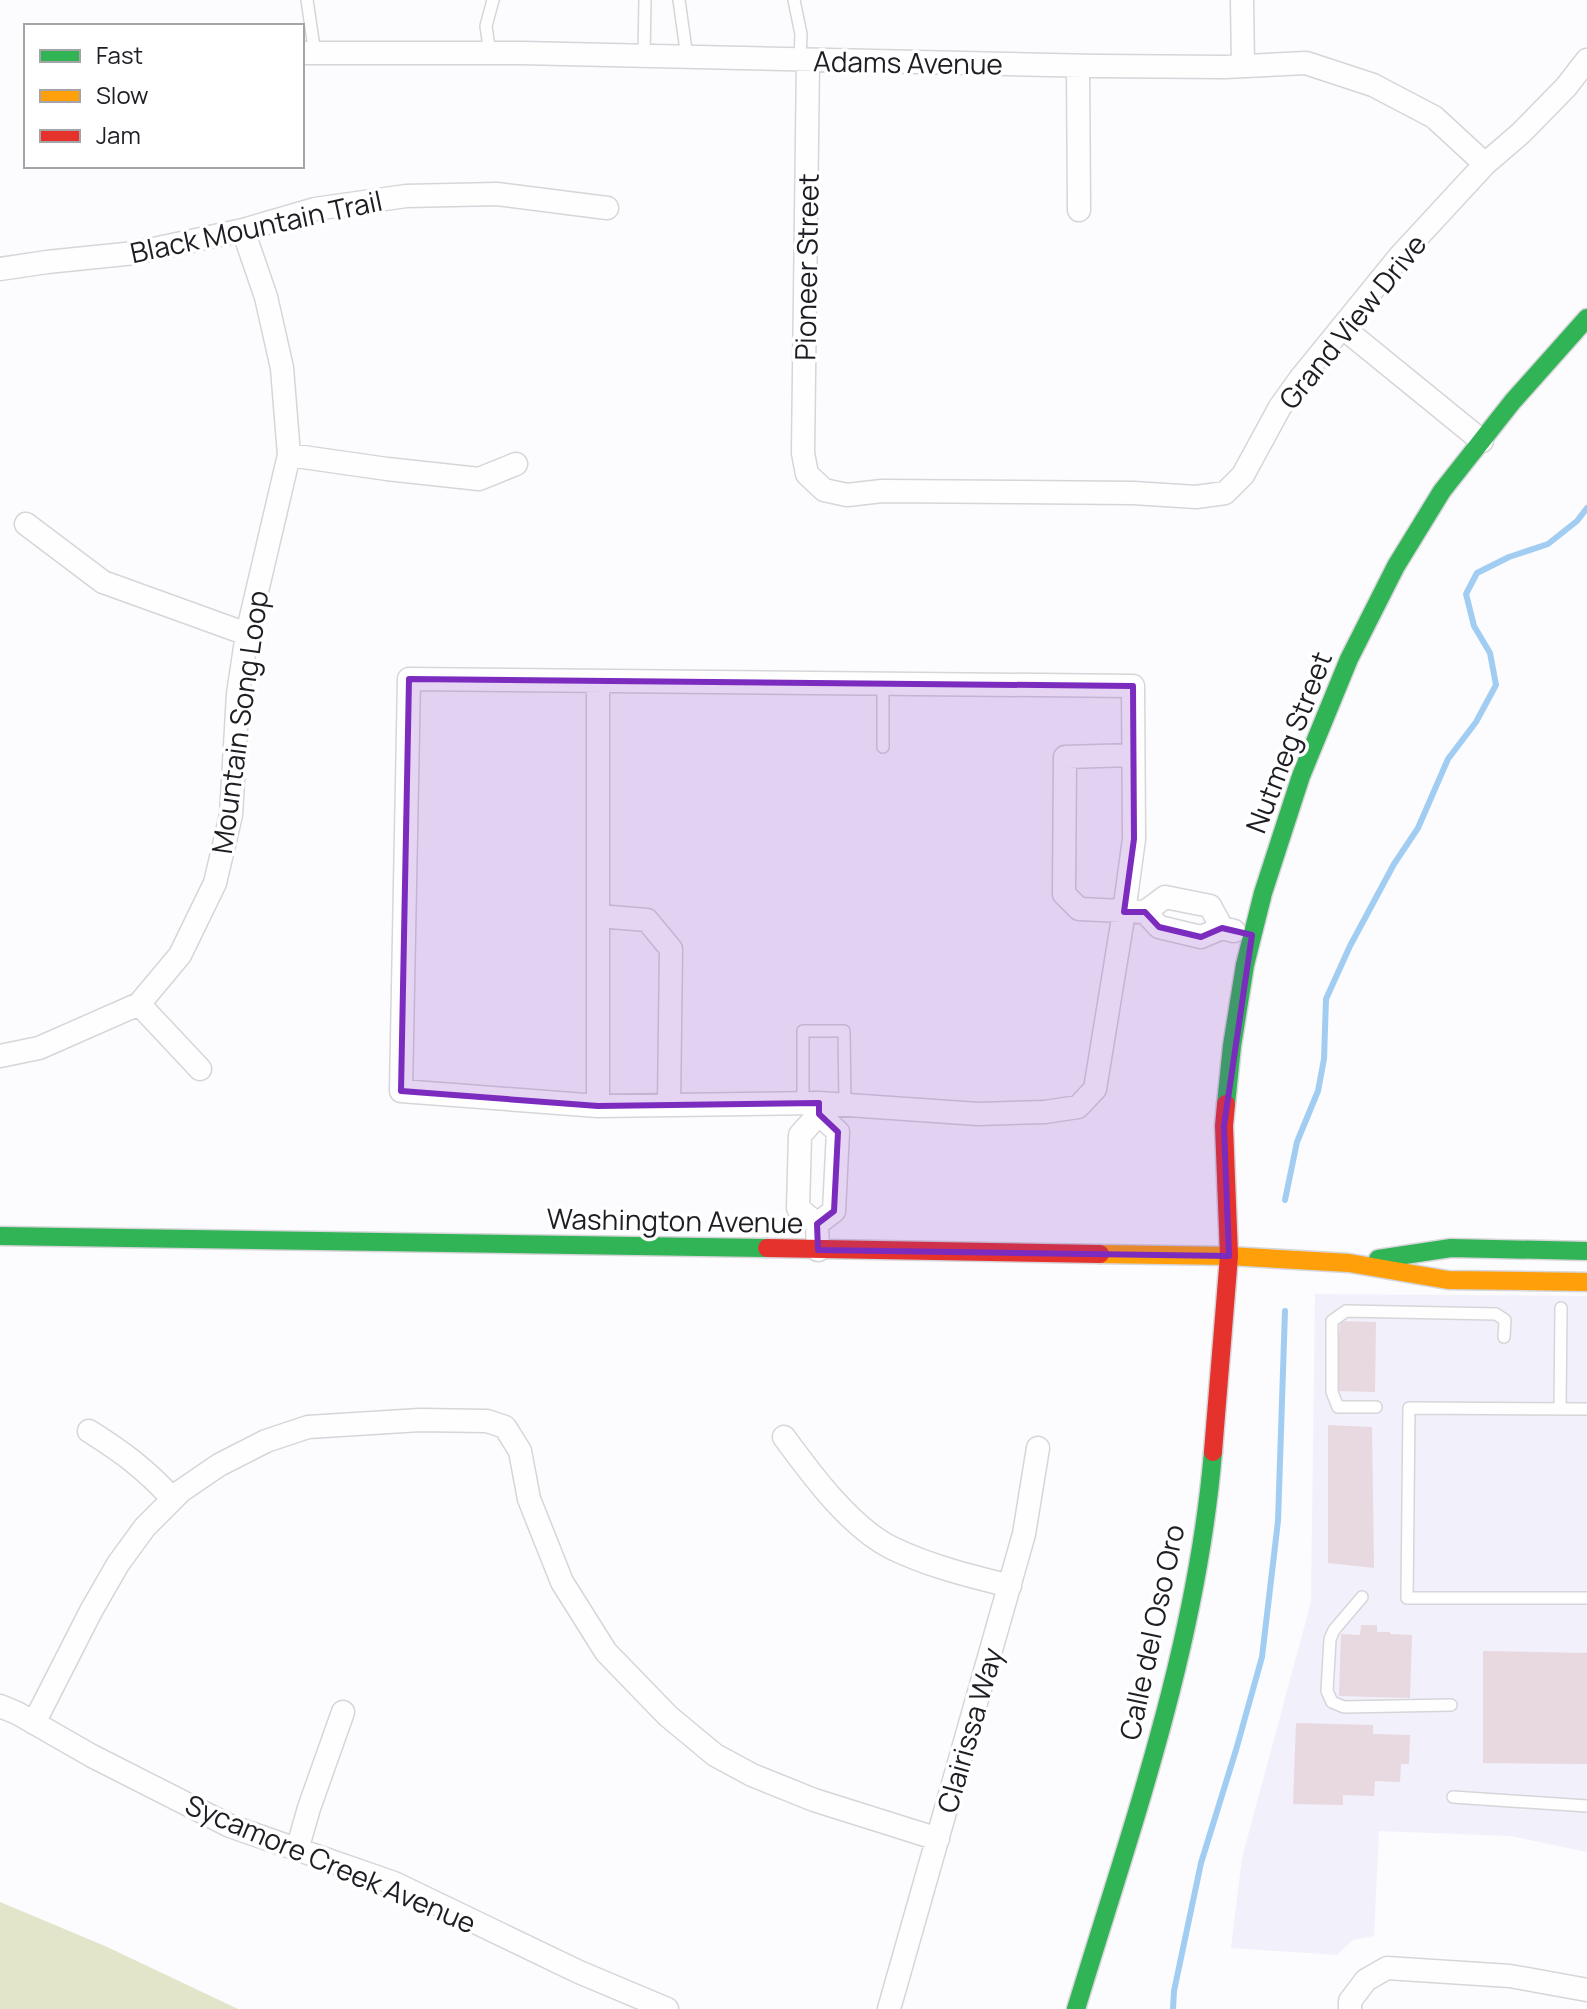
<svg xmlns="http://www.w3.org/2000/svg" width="1587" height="2009" font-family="Manrope,sans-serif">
<rect width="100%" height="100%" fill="#fcfbfd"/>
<!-- built -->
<path fill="#f2f0fa" d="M1315,1294l272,2v556l-76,-16 -132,-5 -5,105 -21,4 -16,15 -106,-7 11,-90 69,-256z"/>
<!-- green -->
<path fill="#e2e5ca" d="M0,1902l105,44 133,63h-238z"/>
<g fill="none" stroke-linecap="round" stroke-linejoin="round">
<!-- stream -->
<path stroke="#a2cdf3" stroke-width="6" d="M1285,1200l12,-58 21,-51 6,-32 2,-60 24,-53 44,-82 24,-36 30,-69 28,-37 20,-37 -6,-32 -16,-27 -8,-32 11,-21 32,-16 39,-13 29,-23 10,-13
M1173,2009l1,-18 27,-128 35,-113 26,-93 16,-136 7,-210"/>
</g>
<!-- building -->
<path fill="#e8d8e0" d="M1340,1321l36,1 -1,70 -40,-1z
M1328,1425l44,2 2,141 -46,-5z
M1361,1625h16v7h13v2l22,1 -2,63 -71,-2 2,-62 19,1z
M1483,1651l104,2v111l-104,-1z
M1296,1723l77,2v9l37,1 -1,29h-8l-1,18 -25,-1 -1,15 -31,-1v10l-50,-1z"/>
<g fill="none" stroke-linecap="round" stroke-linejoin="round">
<defs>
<path id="lane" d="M307,0l8,54
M679,0l8,57
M794,0l7,34 -1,26
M490,54l-4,-28 7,-26
M644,56l1,-56
M883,747v-64
M803,1103v-72h41l1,73
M1376,1407h-38l-6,-15v-71l14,-10 150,3 9,6 -1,17
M1560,1409l1,-101
M1587,1409l-178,-1 -2,190h180
M1362,1597l-28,33 -4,9 -3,52 5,11 12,5 107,-2
M1453,1797l134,9"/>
<path id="street" d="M1242,0l1,66
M302,53h219l576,13 128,1 81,-4 67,22 61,32 51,47
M808,60l-5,393 4,21 17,16 23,5 35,-4 251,2 63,4 29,-4 18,-18 37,-68 20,-28 100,-123 85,-92 36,-31 45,-46 21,-27
M1078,66l1,144
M0,269l47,-7 88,-9 108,-23 72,-21 91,-13 91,-2 110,14
M1342,327l140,114
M289,455l98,14 92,10 37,-15
M26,524l77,58 144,52
M409,679l724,7 1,153 -10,73 -29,177 -17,18 -33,5 -67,2 -159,-11 -221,3 -197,-15z
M598,681v425
M1133,755l-68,2 -1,137 15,15 66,3 20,-15 45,9 12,22
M1145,912l14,15 42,10 21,-9 12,3
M598,916l49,4 24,29 -2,156
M139,1004l61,65
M0,1056l39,-8 100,-44 41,-49 35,-72 16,-68 7,-121 9,-60 42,-179 -7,-87 -16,-71 -23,-67
M817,1224l17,-13 4,-79 -19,-18
M818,1250l-1,-26 -19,-16 2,-73 19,-21v-11
M89,1431c35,22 56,38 84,68
M784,1437c27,37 67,91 108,111 37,18 78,28 118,38
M0,1706l17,7 75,43 138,70 164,57 185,89 88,37
M34,1723l57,-112 27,-47 27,-37 36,-36 38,-26 47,-24 42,-14 112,-7 67,1 18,6 15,24 9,48 33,83 44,70 62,64 47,39 37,20 62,25 124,39
M297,1850l12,-42 34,-96
M889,2009l135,-475 14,-86
M1350,2009v-8l16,-21 21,-12 123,8 77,14"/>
<path id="fast" d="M1226,1104l6,-58 13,-81 18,-72 38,-117 48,-117 47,-93 46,-75 71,-90 74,-83
M0,1236l767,12
M1378,1259l73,-11 136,3
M1076,2009c56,-183 121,-365 137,-557"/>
<path id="slow" d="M1100,1254l129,2 120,7 99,17 139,2"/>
<path id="jam" d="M767,1248l333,6
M1213,1452l16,-196 -5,-130 2,-22"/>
</defs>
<!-- lane casing -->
<use href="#lane" stroke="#d6d5d9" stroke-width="14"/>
<!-- street casing -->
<use href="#street" stroke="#d6d5d9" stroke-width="25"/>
<!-- fast casing -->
<use href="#fast" stroke="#d6d5d9" stroke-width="21"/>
<!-- slow casing -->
<use href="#slow" stroke="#d6d5d9" stroke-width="21"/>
<!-- jam casing -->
<use href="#jam" stroke="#d6d5d9" stroke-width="21"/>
<!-- lane -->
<use href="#lane" stroke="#fffeff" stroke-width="11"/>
<!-- street -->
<use href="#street" stroke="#fffeff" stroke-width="22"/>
<!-- fast -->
<use href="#fast" stroke="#30b455" stroke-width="18"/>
<!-- slow -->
<use href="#slow" stroke="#ff9f0a" stroke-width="18"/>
<!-- jam -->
<use href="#jam" stroke="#e5322d" stroke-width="18"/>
</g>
<!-- marked area -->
<path fill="#7b2cbf" fill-opacity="0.2" stroke="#7b2cbf" stroke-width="6" stroke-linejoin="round" d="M409,679l724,7 1,153 -10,73h21l14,15 42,10 21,-9 30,7 -28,191 5,130 -411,-6 -1,-26 17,-13 4,-79 -19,-18v-11l-221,3 -197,-15z"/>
<g text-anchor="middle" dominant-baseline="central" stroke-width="7" stroke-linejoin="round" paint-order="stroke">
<!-- street labels -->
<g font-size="28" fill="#1e1d23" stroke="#fff">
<text transform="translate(908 62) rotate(1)">Adams Avenue</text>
<text transform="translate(256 226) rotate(-12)">Black Mountain Trail</text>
<text transform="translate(806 267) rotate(-89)">Pioneer Street</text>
<text transform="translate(1352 321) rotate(-51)">Grand View Drive</text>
<text transform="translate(239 722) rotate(-82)">Mountain Song Loop</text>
<text transform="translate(1288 742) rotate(-69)">Nutmeg Street</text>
<text transform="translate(675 1220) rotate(1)">Washington Avenue</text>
<text transform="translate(1151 1632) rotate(-78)">Calle del Oso Oro</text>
<text transform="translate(969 1730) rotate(-74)">Clairissa Way</text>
<text transform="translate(331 1863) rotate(23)">Sycamore Creek Avenue</text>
</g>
</g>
<!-- legend -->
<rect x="24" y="24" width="280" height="144" fill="#ffffff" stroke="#a5a5a7" stroke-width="2"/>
<rect x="40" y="50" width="40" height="12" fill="#30b455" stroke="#a5a5a7" stroke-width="2"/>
<text x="96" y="64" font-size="24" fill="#1e1d23">Fast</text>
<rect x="40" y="90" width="40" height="12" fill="#ff9f0a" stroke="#a5a5a7" stroke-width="2"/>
<text x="96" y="104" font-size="24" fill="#1e1d23">Slow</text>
<rect x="40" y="130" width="40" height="12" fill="#e5322d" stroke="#a5a5a7" stroke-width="2"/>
<text x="96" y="144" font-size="24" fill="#1e1d23">Jam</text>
</svg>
